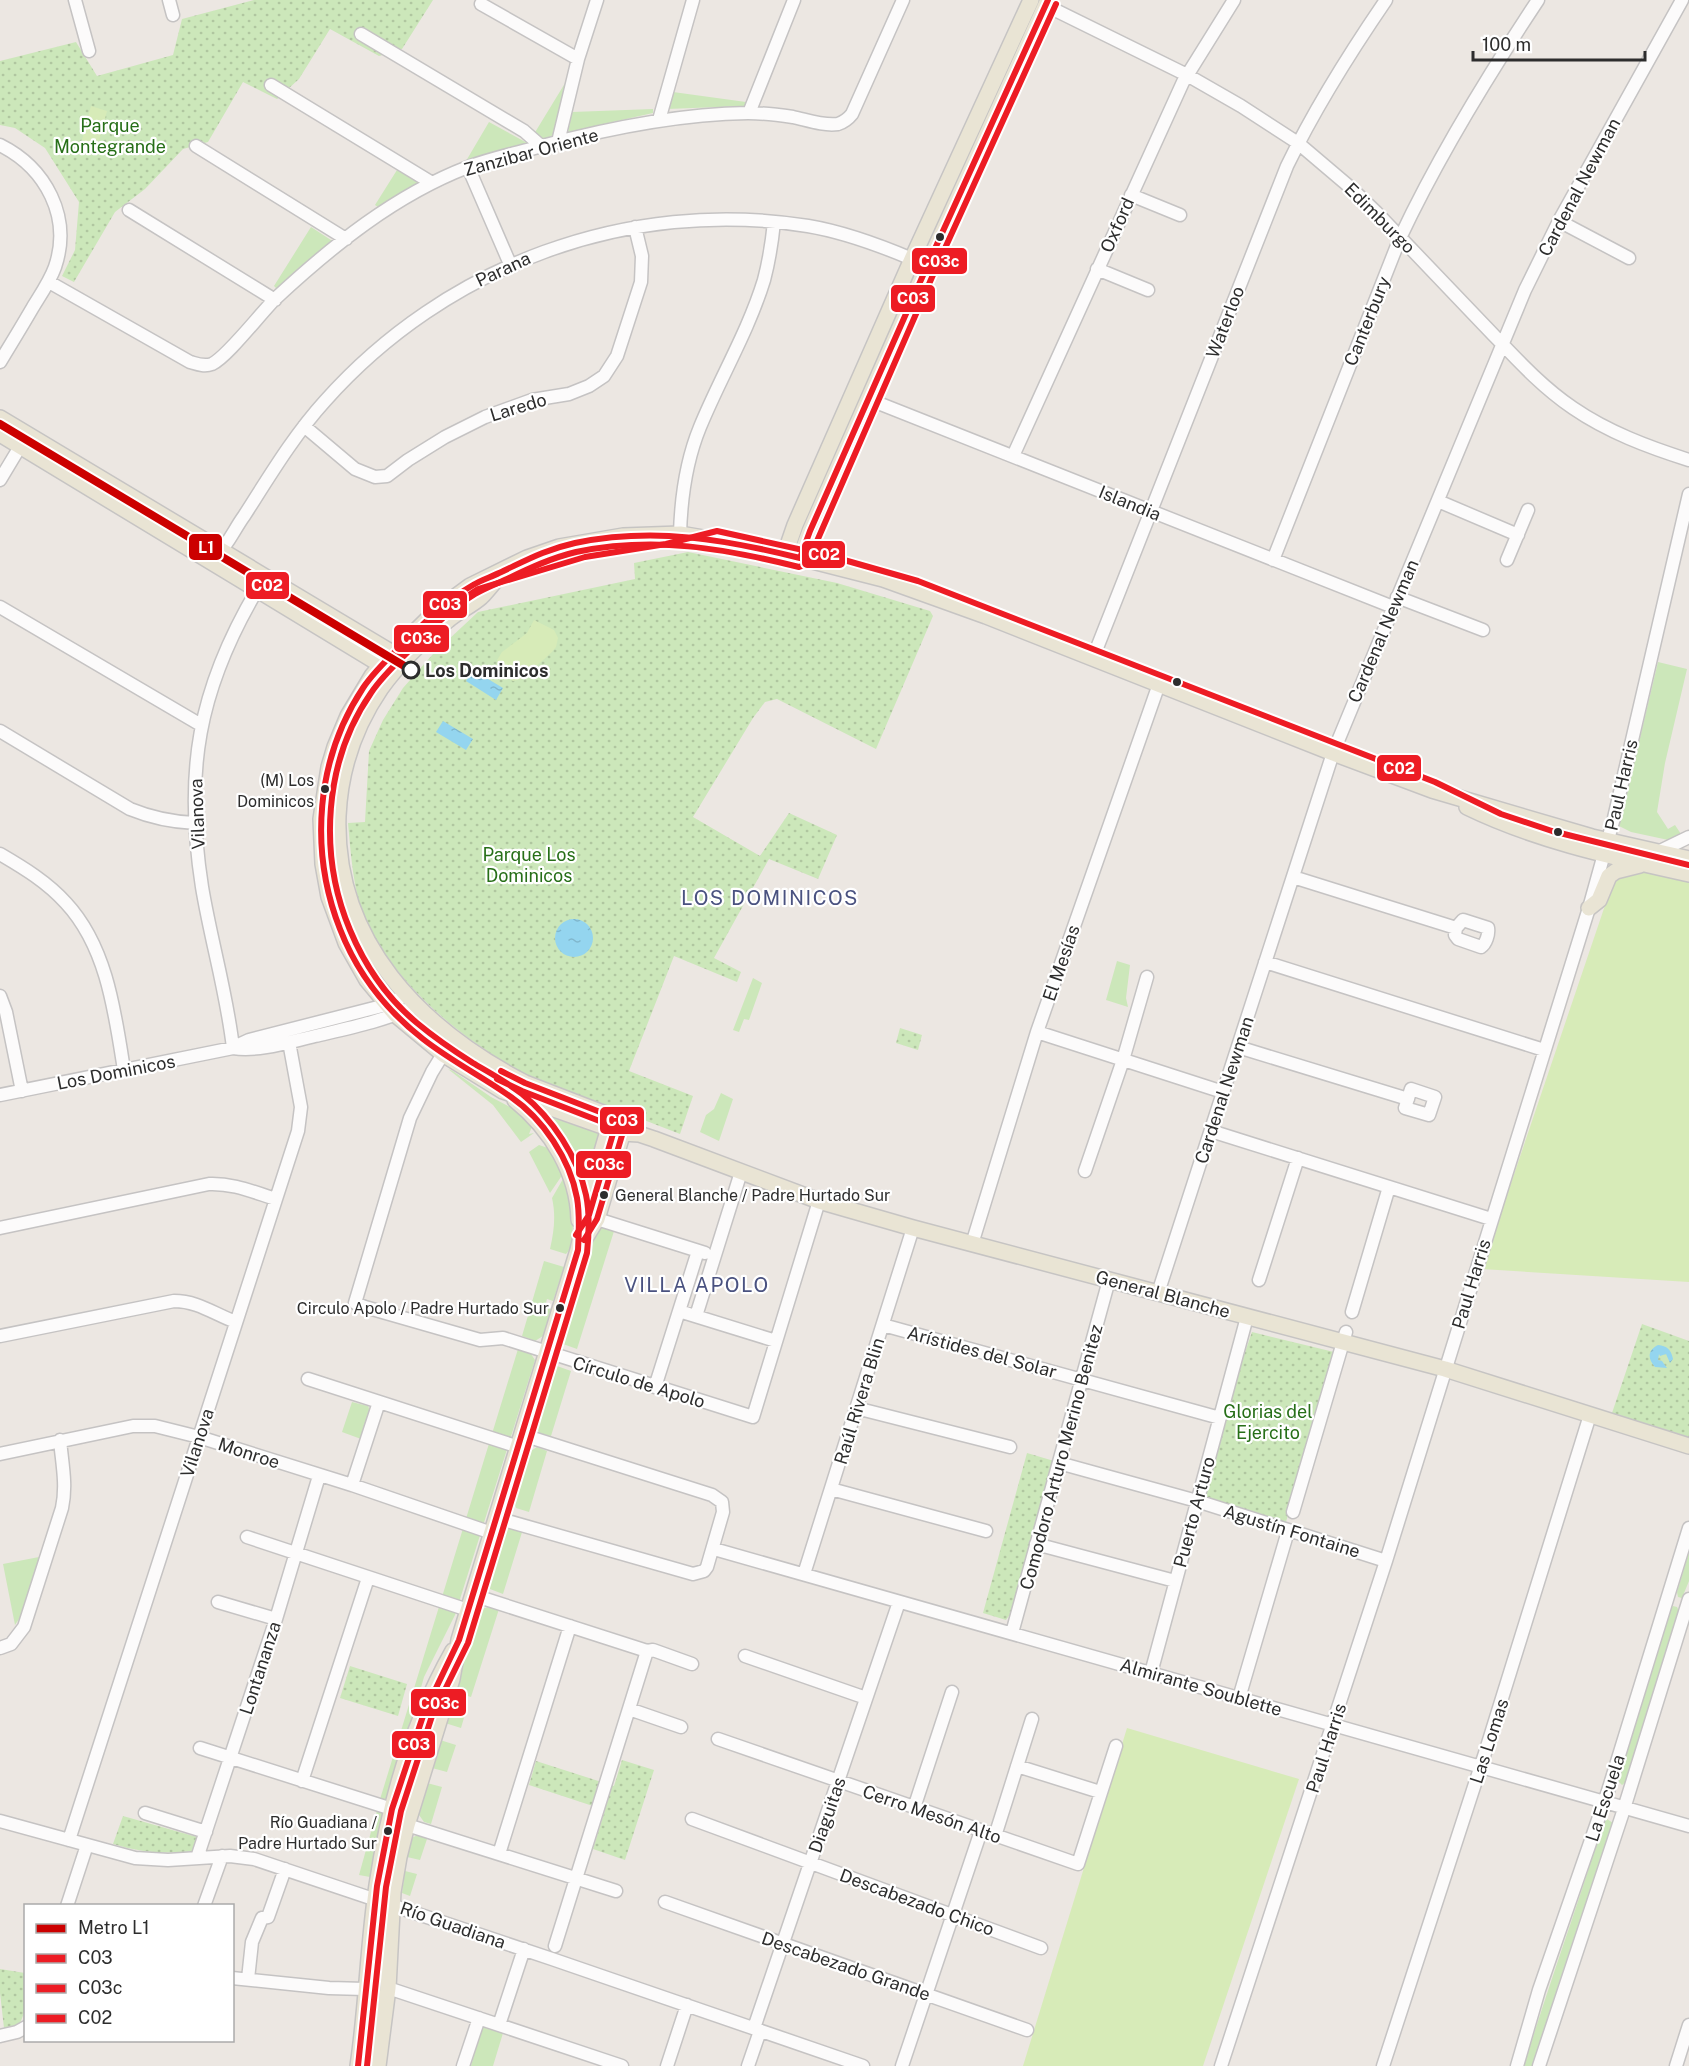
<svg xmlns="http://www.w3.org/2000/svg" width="1689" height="2066" font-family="'Public Sans',sans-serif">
<defs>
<pattern id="park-dots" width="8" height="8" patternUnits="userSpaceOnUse" patternTransform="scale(1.5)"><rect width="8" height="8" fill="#cce7ba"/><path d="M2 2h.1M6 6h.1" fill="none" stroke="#b0c6a0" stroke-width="1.8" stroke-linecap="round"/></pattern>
<pattern id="water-ripples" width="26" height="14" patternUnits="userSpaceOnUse" patternTransform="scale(1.5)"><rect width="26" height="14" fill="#94d5ef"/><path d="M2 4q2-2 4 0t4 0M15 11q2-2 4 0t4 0" fill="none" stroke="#80b7cd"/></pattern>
</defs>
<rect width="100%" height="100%" fill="#ece7e2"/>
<!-- grass -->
<path fill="#cce7ba" d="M1027,22l2,1 -168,376 -3,-1z
M570,75l-17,65h-9l-10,-6z
M673,92l73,10 -1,4 -78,3z
M653,109v4l-85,19 4,-20z
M489,122l40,22 -63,17z
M397,170l22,13 -41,24 -3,-2z
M311,227l23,15 -57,47 -3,-3z
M1658,662l29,7 -22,94 -8,49 11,17 7,-4 8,12 -10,4 -42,-9 -12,-6z
M1117,961l13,4 -4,33 2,9 -22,-7z
M753,978l9,5 -13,37 -5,-1 -5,13 -6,-2z
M448,1069l5,2 38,26 25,13 17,14 -4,10 5,-1 -13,9 -28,-37z
M721,1093l12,6 -14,42 -19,-9 6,-17 8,-6z
M544,1112l56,21 -15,51 -3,-1 -39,-68z
M539,1145l9,3 15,26 -13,19 -21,-41z
M563,1179h2c6,24 11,38 6,62 -1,6 -1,9 -5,13l-16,-5c4,-18 6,-33 2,-51z
M599,1222l16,6 -38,121 -14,-5z
M544,1261l20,6 -11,34 -6,-2 -2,7 6,3 -8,27 -8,5 -13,-5z
M518,1349l13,5 4,6 -80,255 -31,62 -48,172 -6,28 -11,-2 22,-79z
M557,1366l14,5 -20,65 -12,-3 -2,-7z
M352,1402l16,4 2,5 -9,28 -19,-7z
M537,1447l10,4 -18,61 -13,-4 -2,-6 15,-50z
M507,1525l16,4 -20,65 -13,-5 -2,-4z
M1689,1552v29l-7,17 -4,-1 -1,-5z
M39,1557l-16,56 -8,12 -12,-61z
M491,1606l8,3 -28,88 -17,-5 25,-79 3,-4z
M1673,1606l4,1 2,4 -53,171 -4,3 -4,-4 53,-172z
M452,1700l16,4 -7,24 -16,-5z
M440,1740l16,5 -9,27 -15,-4z
M427,1783l15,4 -11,37 -7,-2 -7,-10z
M1607,1819l6,4c-28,81 -55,162 -81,243h-8c25,-83 55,-163 80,-246z
M419,1834l9,2 -8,24 -13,-3 3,-18z
M405,1871l12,3 -7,22 -8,-3z
M383,1924h2l-3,48 -12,94h-6l17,-138z
M482,2027l21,6 -10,33h-22z"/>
<!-- park -->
<path fill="url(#park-dots)" d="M254,0h179l-31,49 -23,7 -49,-27 -31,50 -22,20 -34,-17 -35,60 -25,7 -38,40 -30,23 -41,70 -12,-6 13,-26 4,-48 -34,-54 -30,-20 -15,-3v-64l76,-19 21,34 76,-21 9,-36z
M688,552l149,31 93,28 3,5 -57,133 -99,-50 -12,3 -12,16 -60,99 67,39 29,-43 48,22 -19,44 -49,-20 -55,99 27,14 -4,10 -63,-26 -45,115 64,25 -13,38 -157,-61c-57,-32 -114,-77 -148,-135 -4,-6 -9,-13 -11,-20 -11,-30 -13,-63 -16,-95l17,-1 4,-71 14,-31 20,-32 30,-34 45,-42 157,-33 -1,-16z
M900,1028l22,7 -4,15 -22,-7z
M1642,1324l47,17v96l-77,-24z
M1252,1332l82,20 -48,170 -82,-26 22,-89z
M1027,1453l27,8 -43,152 -5,7 -23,-7z
M350,1666l57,18 -9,32 -58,-18z
M622,1760l32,10 -29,90 -32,-11 12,-39 -76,-25 7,-24 78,25z
M123,1816l74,21 -3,14c-31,3 -51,2 -81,-7z
M0,1969l25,4c0,18 4,39 -8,54l-13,1 -4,-35z"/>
<!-- pitch -->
<path fill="#d7ebb8" d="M91,106l16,5 -9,34 -16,-5z
M534,620l20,10 4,8 -2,9 -4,5 -30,27 -9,2 -14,-9 -2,-12 5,-8 25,-19z
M1618,867l71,13v402l-207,-13z
M1127,1728l172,51 -96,287h-180z"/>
<!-- water -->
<path fill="url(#water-ripples)" d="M473,670l30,18 -7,12 -30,-19z
M443,721l30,18 -7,11 -30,-18z
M555 938a19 19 0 1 1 38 0a19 19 0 1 1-38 0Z
M1658,1345c9,1 13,4 15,14l-3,4 -4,-9 -6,2 -1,-2 -1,6 4,1 5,7 -12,-1c-8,-9 -7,-17 3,-22z"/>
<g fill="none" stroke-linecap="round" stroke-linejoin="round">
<defs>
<path id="minor" d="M75,0l14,51
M169,0l4,15
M481,4l97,55
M1045,5l142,70 54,31 57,37 53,45 25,24c36,38 72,75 107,112 29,30 56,61 90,84 35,24 75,39 116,52
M361,34l163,97 17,15
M271,85l161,98
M749,113l45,-113
M659,120l34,-120
M558,142l20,-83 19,-59
M0,145c46,23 72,72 55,122 -5,14 -14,27 -22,40 -11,19 -22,37 -33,55
M196,146l150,93
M468,167l42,97
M1131,195l49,20
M129,210l146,90
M1559,221l70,37
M1097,269l51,21
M49,282l141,80c7,2 14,5 22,2 15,-7 48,-50 63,-65 57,-53 120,-104 193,-132 24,-9 49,-14 74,-21 67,-18 136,-32 206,-33 14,0 31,2 45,4 14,3 30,9 45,7 6,-2 10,-5 14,-10l51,-114
M868,399l525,208
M304,426l51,43 20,8 12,-1 21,-16 37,-23 40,-20 47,-17 37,-6 20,-8 15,-10 13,-20 24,-74 1,-26 -7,-29
M1013,456l170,-374 51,-82
M0,480l24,-40
M1438,501l80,34
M680,534c1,-36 6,-73 20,-107 20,-49 48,-95 64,-147 5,-19 8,-38 10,-58
M215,557c12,-10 20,-29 29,-41 25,-39 50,-81 81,-115 120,-135 303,-204 483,-175 36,6 71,19 104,33
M1273,560l127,-322c39,-83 87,-161 138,-238
M1507,560l21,-50
M1397,597l86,33
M0,607l201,118
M1093,658l194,-492c29,-60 62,-112 99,-166
M0,731l130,78c22,9 41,13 65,14
M1656,853l33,-16
M0,854c24,14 47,28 66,49 41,44 49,110 58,167
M1293,877l163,51
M1463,920l25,8c1,6 -2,16 -7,19l-23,-8 -3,-4 1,-7z
M1265,962l279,88
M0,996l6,16 16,79
M1037,1032l186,60
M234,1047l15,-7 137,-35 20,-10
M1238,1047l170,52
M233,1048c-6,-54 -22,-107 -31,-161 -18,-115 -4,-197 55,-297
M443,1054l-11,18 -22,46 -55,185 10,4 115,33 23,-2 250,79 66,-216
M1411,1089l24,8 -6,18 -24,-7z
M0,1095l233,-47c26,4 56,-6 82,-12 34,-8 69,-15 101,-30
M1211,1131l280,88
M1085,1171l38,-111 24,-83
M597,1219l108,34
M0,1228l209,-44c24,-1 44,8 67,15
M972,1244l65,-212 122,-348
M1259,1280l39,-122
M1158,1293l175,-540 192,-463 34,-69 123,-221
M679,1311l97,30
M1352,1312l37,-125
M696,1316l45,-144
M883,1325l337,93
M0,1336l174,-35c24,0 40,13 62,21
M308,1379l211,68
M655,1387l43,-136
M856,1408l154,39
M0,1454l133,-28h22l44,11 153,48 140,48
M1059,1463l138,38 189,60
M352,1485l27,-83
M831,1489l155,42
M1293,1512l53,-180
M497,1518l196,56 11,-3 3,-4 16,-55 -1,-10 -10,-7 -189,-60
M247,1537l221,73
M1036,1544l139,37
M714,1549l975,277
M804,1574l109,-346
M473,1595l174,56 6,-1 39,14
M218,1602l58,17
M1012,1633l97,-353
M0,1648l11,-4 13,-17 38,-119c5,-23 0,-45 -2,-68
M745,1656l121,42
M1151,1673l96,-356
M1239,1698l47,-160
M629,1709l52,18
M718,1739l360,125 38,-118
M200,1748l192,61
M1017,1766l83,26
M302,1781l66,-203
M914,1808l38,-116
M145,1813l61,19
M692,1819l349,129
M0,1821l135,37 33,2 62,-4 24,3 298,100 311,107
M407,1825l209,66
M995,1836l37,-117
M69,1840l229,-709 3,-24 -12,-65
M499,1854l71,-228
M197,1858l79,-239 43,-143
M665,1902l362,128
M67,1906l20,-61
M204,1906l18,-50
M555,1946l92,-295
M232,1978l97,10 36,1
M248,1979l4,-37 10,-24 6,-1 17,-48
M388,1988l234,78
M499,2025l25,-76
M754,2028l145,-426
M0,2036l17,-4 9,-5
M463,2066l16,-48
M667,2066l20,-61
M748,2066l12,-35
M902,2066l79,-235
M1221,2066l165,-505 203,-653 25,-90 75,-324
M1383,2066l102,-313 105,-338
M1517,2066l22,-76 69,-199 81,-263
M1539,2066l83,-251 67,-216
M1676,2066l13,-41"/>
<path id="major" d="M0,418l399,239
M0,434l388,235
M785,554l10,-29 117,-266 119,-259
M800,558l10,-27 118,-267 120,-264
M499,576c-6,7 -11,14 -18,21 -10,9 -23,14 -33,23 -24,19 -49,43 -67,68 -26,38 -41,82 -43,128 -4,126 83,213 187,267l101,39 13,12
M1467,807c70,34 146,50 222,67
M1689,859l-97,-22 -160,-47 -99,-37 -347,-137 -103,-37 -126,-32 -77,-13 -57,2 -64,11 -32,11 -57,28 -34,25 -55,54 -9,11 -24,40 -13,31 -6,20 -8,52 2,45 6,33 17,46 21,37 29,35 47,39 60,37 119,42 17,1 15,5 165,62 94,27 532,141 244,77
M1589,908l10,-8 10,-24 7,-5 24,-6
M515,1100c36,29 63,73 64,120
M584,1240l13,-21 28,-94
M358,2066c9,-60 10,-121 19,-181 12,-81 36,-163 76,-234
M378,2066l10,-78 5,-96 6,-35 8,-32 45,-146 7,-39 119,-390 12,-57 22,-76"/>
</defs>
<!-- minor casing -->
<use href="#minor" stroke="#c5c3c3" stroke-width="15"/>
<!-- major casing -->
<use href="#major" stroke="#c6c4c3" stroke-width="18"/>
<!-- minor -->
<use href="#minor" stroke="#fcfbfb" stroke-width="12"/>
<!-- major -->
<use href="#major" stroke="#e9e4d4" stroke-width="15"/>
<defs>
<path id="bus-1" d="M501,1071l24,12 101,39 -29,97 -13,21
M358,2066l19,-180 15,-77 32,-96 35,-73 119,-390c1,-17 2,-35 -1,-52 -7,-39 -34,-79 -66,-101 -28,-20 -60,-36 -88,-58 -37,-29 -66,-66 -83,-110 -31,-79 -24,-170 23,-241 12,-18 28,-32 43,-47 21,-21 41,-41 67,-56 8,-5 18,-8 26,-12 28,-13 45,-23 76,-30 79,-16 148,-4 225,15l10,-27 118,-267 120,-264"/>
<path id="bus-2" d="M497,1079l25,12 93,36 -26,88 -13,20
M367,2066l19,-179 15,-76 31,-95 36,-73 119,-390c2,-19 3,-39 -1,-58 -8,-38 -34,-77 -64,-101 -15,-12 -32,-21 -49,-31 -19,-12 -38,-25 -56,-40 -30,-25 -52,-57 -67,-93 -32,-76 -26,-169 21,-237 12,-18 28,-32 43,-47 19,-19 38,-38 61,-52 10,-6 21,-10 32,-15 23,-11 44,-21 69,-27 79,-16 146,-4 223,15l8,-3 129,-296 120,-264"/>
<path id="bus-3" d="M5,426l387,235 50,-48 36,-24 107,-32 81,-13 51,-13 113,25 88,25 517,201 66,32 51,17 137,34"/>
</defs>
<!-- bus-1 casing -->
<use href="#bus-1" stroke="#fff" stroke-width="10"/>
<!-- bus-2 casing -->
<use href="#bus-2" stroke="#fff" stroke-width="10"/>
<!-- bus-3 casing -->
<use href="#bus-3" stroke="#fff" stroke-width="10"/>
<!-- bus-1 -->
<use href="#bus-1" stroke="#ed1c24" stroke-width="6"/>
<!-- bus-2 -->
<use href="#bus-2" stroke="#ed1c24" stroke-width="6"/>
<!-- bus-3 -->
<use href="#bus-3" stroke="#ed1c24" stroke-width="6"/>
<defs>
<path id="metro-1" d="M0,424l411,246"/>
</defs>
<!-- metro-1 casing -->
<use href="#metro-1" stroke="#fff" stroke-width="12"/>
<!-- metro-1 -->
<use href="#metro-1" stroke="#c00" stroke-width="8"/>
</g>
<!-- markers -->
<g fill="#2d2d2d" stroke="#fff" stroke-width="2">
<circle cx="940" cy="237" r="5"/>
<circle cx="1177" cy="682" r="5"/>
<circle cx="325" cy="789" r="5"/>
<circle cx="1558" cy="832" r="5"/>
<circle cx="604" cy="1195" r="5"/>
<circle cx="560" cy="1308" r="5"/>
<circle cx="388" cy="1831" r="5"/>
</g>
<circle fill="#fff" stroke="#2d2d2d" stroke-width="3" cx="411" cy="670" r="8"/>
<g text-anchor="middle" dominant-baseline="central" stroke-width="4.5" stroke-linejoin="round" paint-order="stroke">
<!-- bus labels -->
<g font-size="16" fill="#2d2d2d" stroke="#fff" text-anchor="end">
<text x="314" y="780">(M) Los<tspan x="314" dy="21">Dominicos</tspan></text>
<text x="615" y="1195" text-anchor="start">General Blanche / Padre Hurtado Sur</text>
<text x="549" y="1308">Circulo Apolo / Padre Hurtado Sur</text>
<text x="377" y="1822">Río Guadiana /<tspan x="377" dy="21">Padre Hurtado Sur</tspan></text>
</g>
<!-- park labels -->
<g font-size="18" fill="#276f18" stroke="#fff">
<text x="110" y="125">Parque<tspan x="110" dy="21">Montegrande</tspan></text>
<text x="529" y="854">Parque Los<tspan x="529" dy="21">Dominicos</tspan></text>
<text x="1268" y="1411">Glorias del<tspan x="1268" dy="21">Ejercito</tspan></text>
</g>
<!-- street labels -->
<g font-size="18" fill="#2d2d2d" stroke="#fff">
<text transform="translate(531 152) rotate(-15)">Zanzibar Oriente</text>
<text transform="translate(1579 187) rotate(-62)">Cardenal Newman</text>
<text transform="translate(1380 218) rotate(45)">Edimburgo</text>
<text transform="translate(1117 225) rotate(-66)">Oxford</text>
<text transform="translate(503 269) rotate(-25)">Parana</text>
<text transform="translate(1367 321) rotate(-68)">Canterbury</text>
<text transform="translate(1225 322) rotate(-69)">Waterloo</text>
<text transform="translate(518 407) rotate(-17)">Laredo</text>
<text transform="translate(1130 503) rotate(22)">Islandia</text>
<text transform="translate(1383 631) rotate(-67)">Cardenal Newman</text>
<text transform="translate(1621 785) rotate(-77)">Paul Harris</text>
<text transform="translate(197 814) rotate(-92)">Vilanova</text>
<text transform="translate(1061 963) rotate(-71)">El Mesías</text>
<text transform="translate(116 1072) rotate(-11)">Los Dominicos</text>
<text transform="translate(1224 1090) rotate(-72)">Cardenal Newman</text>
<text transform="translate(1471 1284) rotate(-73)">Paul Harris</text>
<text transform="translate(1163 1294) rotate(15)">General Blanche</text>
<text transform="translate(982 1352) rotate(15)">Arístides del Solar</text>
<text transform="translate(639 1382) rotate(17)">Círculo de Apolo</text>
<text transform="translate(859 1401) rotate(-73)">Raúl Rivera Blin</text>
<text transform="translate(197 1443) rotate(-72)">Vilanova</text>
<text transform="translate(249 1453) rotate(18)">Monroe</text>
<text transform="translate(1061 1457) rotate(-75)">Comodoro Arturo Merino Benitez</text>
<text transform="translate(1194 1512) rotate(-75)">Puerto Arturo</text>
<text transform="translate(1292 1531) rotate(17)">Agustín Fontaine</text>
<text transform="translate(260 1668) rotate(-72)">Lontananza</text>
<text transform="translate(1201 1687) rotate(16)">Almirante Soublette</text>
<text transform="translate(1489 1741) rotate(-72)">Las Lomas</text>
<text transform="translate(1326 1748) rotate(-72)">Paul Harris</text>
<text transform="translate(1605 1798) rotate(-72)">La Escuela</text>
<text transform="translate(932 1814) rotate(19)">Cerro Mesón Alto</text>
<text transform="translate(827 1815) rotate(-71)">Diaguitas</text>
<text transform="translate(917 1902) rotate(20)">Descabezado Chico</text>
<text transform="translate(453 1925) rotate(19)">Río Guadiana</text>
<text transform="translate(846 1966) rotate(19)">Descabezado Grande</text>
</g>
<!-- stop labels -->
<g font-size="18" font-weight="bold" fill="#2d2d2d" stroke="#fff" text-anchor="start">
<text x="425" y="670">Los Dominicos</text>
</g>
<!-- neighbourhood labels -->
<g font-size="20" letter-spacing="1.5" fill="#4a5280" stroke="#fff">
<text x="770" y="898">LOS DOMINICOS</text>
<text x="697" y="1285">VILLA APOLO</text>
</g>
</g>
<g stroke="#fff" stroke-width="2">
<rect x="911" y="247" width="57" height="28" rx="6" fill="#ed1c24"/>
<rect x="890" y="284" width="46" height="29" rx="6" fill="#ed1c24"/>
<rect x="188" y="533" width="35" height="28" rx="6" fill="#c00"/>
<rect x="801" y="540" width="45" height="29" rx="6" fill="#ed1c24"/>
<rect x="245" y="571" width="45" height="29" rx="6" fill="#ed1c24"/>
<rect x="422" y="590" width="46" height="29" rx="6" fill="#ed1c24"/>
<rect x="393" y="624" width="57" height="29" rx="6" fill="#ed1c24"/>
<rect x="1376" y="754" width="46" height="28" rx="6" fill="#ed1c24"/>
<rect x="599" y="1106" width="46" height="29" rx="6" fill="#ed1c24"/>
<rect x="575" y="1150" width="57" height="29" rx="6" fill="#ed1c24"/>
<rect x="410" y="1688" width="57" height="29" rx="6" fill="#ed1c24"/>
<rect x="391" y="1730" width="45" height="29" rx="6" fill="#ed1c24"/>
</g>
<g font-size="16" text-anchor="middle" font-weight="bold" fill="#fff">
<text x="939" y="267">C03c</text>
<text x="913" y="304">C03</text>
<text x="206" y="553">L1</text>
<text x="824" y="560">C02</text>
<text x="267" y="591">C02</text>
<text x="445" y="610">C03</text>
<text x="421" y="644">C03c</text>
<text x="1399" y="774">C02</text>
<text x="622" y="1126">C03</text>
<text x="604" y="1170">C03c</text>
<text x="439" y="1709">C03c</text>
<text x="414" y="1750">C03</text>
</g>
<!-- legend -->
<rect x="24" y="1904" width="210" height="138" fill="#ffffff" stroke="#ababab" stroke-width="1.5"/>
<rect x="36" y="1924" width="30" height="9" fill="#cc0000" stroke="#ababab" stroke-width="1.5"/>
<text x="78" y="1934" font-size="18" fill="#2d2d2d">Metro L1</text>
<rect x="36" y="1954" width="30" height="9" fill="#ed1c24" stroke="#ababab" stroke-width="1.5"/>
<text x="78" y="1964" font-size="18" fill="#2d2d2d">C03</text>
<rect x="36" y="1984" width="30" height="9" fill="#ed1c24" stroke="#ababab" stroke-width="1.5"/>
<text x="78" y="1994" font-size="18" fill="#2d2d2d">C03c</text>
<rect x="36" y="2014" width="30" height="9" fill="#ed1c24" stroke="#ababab" stroke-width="1.5"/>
<text x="78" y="2024" font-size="18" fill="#2d2d2d">C02</text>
<!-- scale -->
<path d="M1473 51v9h172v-9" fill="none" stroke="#2d2d2d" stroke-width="3"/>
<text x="1482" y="51" font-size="18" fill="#2d2d2d" stroke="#ffffff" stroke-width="4.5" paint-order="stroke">100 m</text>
</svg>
